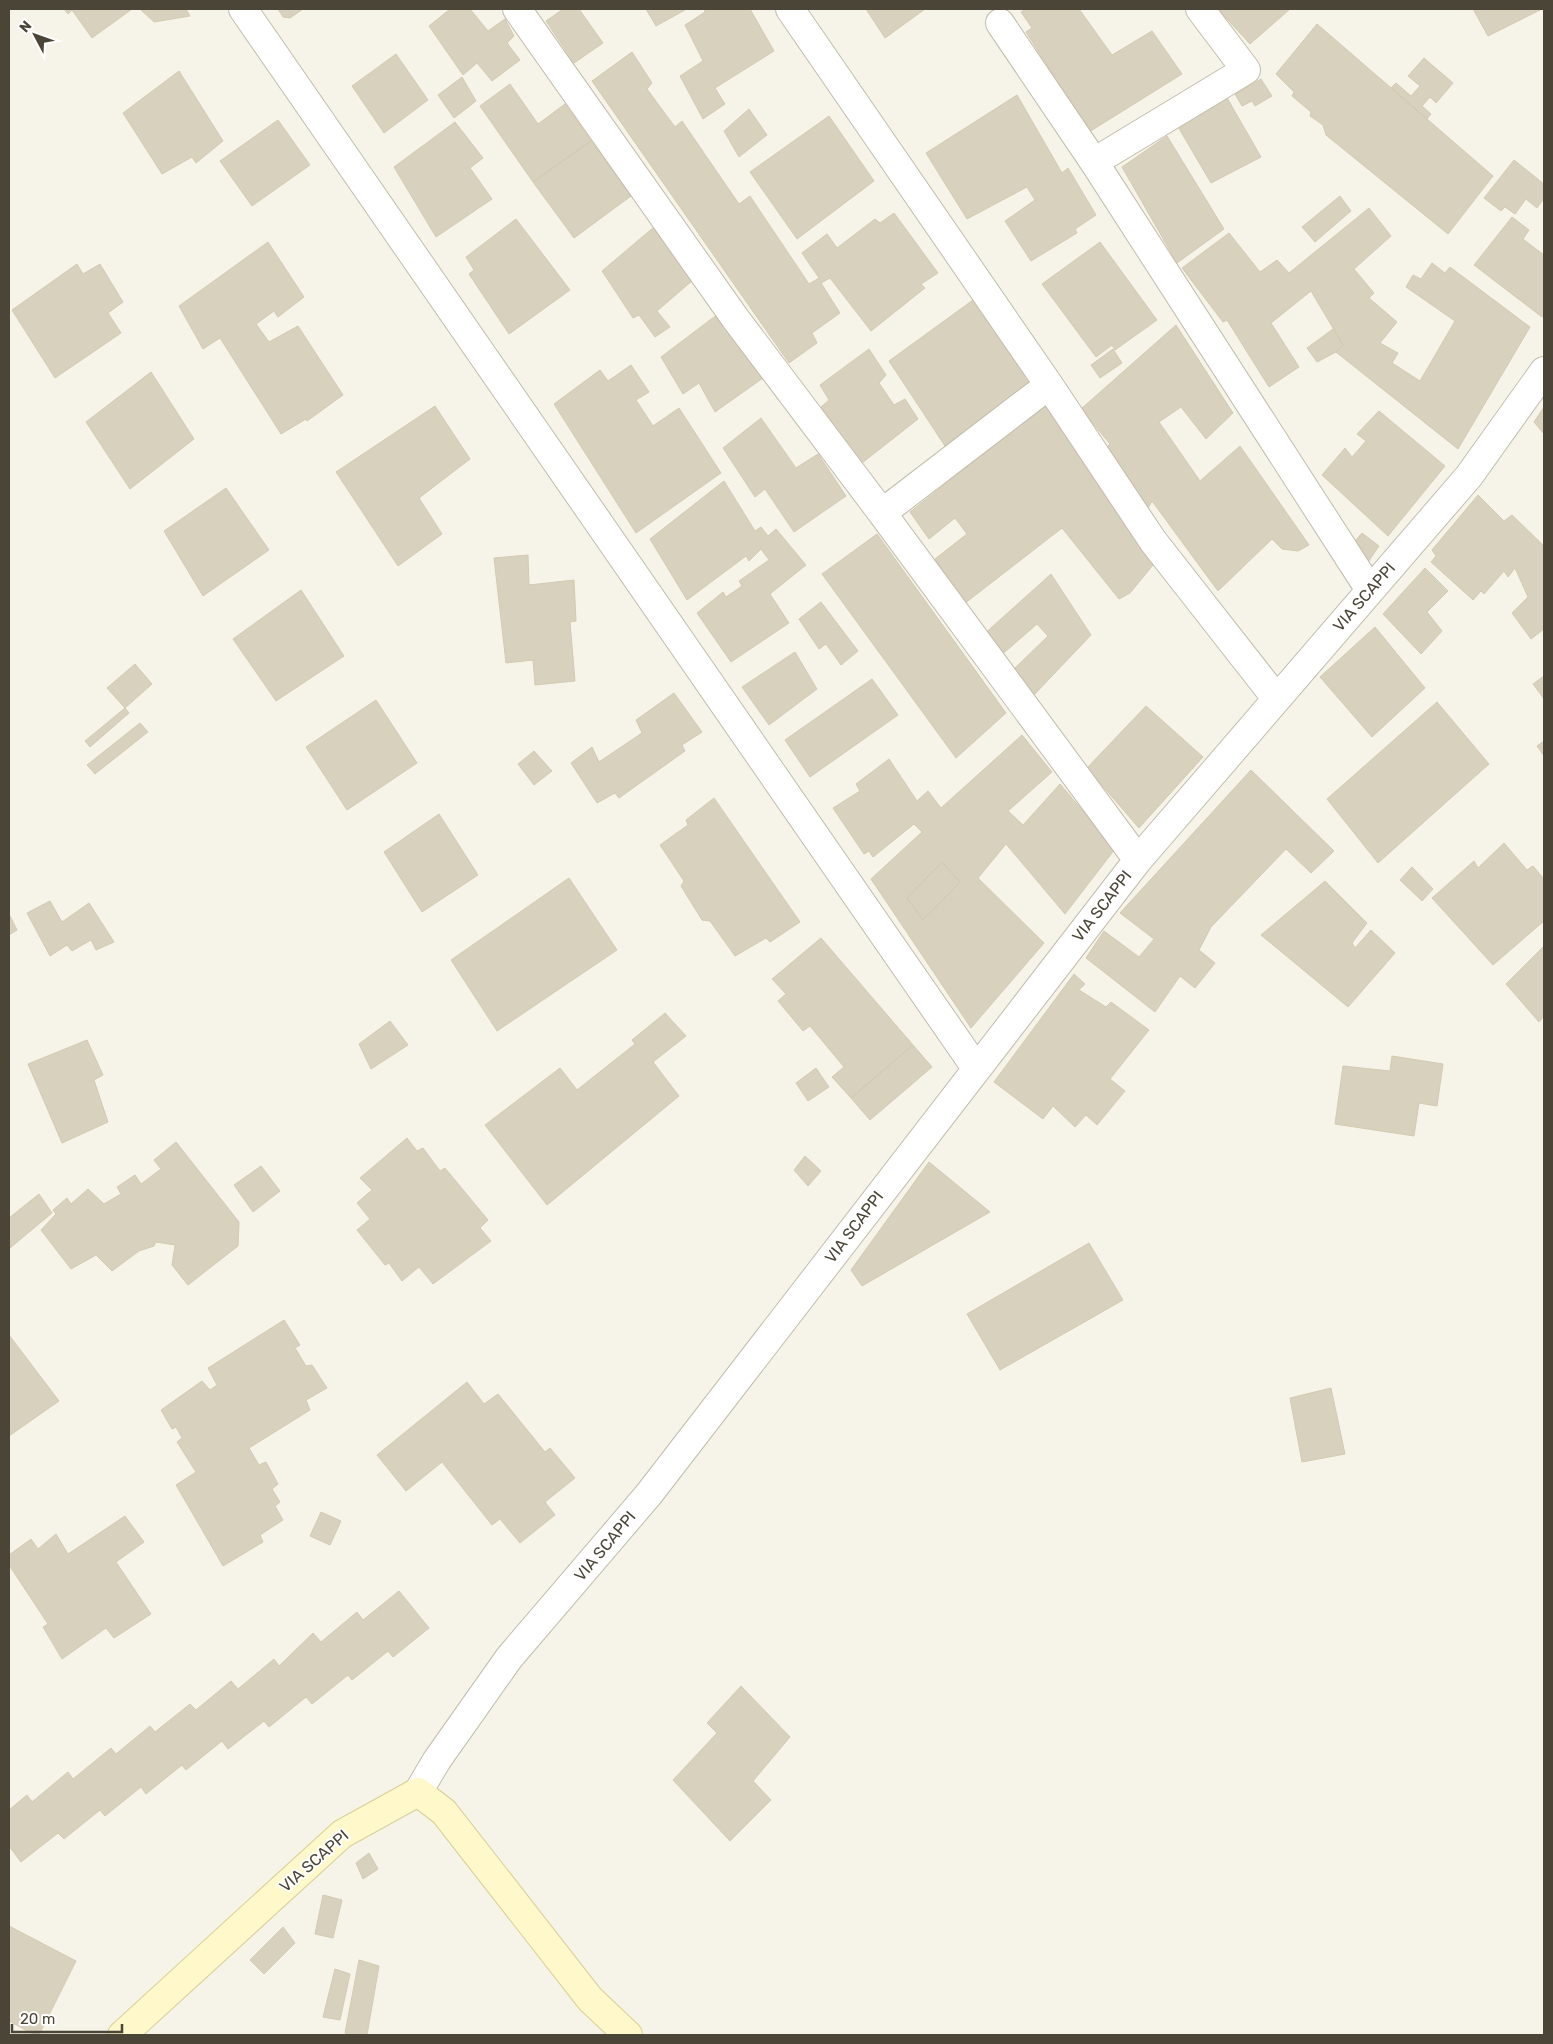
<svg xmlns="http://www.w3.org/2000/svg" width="1553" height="2044" font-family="Rubik,sans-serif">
<rect width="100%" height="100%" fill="#f6f3e9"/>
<!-- building -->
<path fill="#d8d1bd" stroke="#d4cab0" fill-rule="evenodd" d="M64,9h68l-40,29 -20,-28 -4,4z
M140,9h46l4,7 -36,6z
M278,9h25l-13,9 -7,-1z
M450,9h20l18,22 17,-12 9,17 -7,7 13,17 -28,21 -15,-18 -14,12 -34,-49z
M563,9h16l24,34 -29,20 -28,-42z
M646,9h38l1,1 -29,16z
M704,9h46l24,42 -59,37 10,16 -22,15 -23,-43 23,-15 -18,-36 20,-13z
M866,9h59l-40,29z
M1026,9h53l33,46 40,-24 30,43 -93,58 -63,-100 6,-4 -11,-16z
M1218,9h72l-40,35z
M1473,9h69l-54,27z
M1317,24l176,152 -45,58 -122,-99 -3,-10 -13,-9 1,-4 -19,-16 2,-4 -18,-18z
M632,52l20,31 -5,6 28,38 7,-6 57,83 11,-8 59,88 10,-6 -17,-25 25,-19 10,14 38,-29 5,4 14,-10 44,60 -17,11 4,4 -54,43 -41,-53 -9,5 19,30 -28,20 5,10 -28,20 -197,-282z
M396,54l32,46 -44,33 -32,-47z
M1424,58l29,25 -17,20 -6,-6 -8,9 9,8 -4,5 -36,-31 5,-5 15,13 9,-10 -12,-10z
M179,71l44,70 -27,22 -4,-6 -30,17 -39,-61z
M462,77l14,24 -22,17 -16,-23z
M1261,79l11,17 -17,10 -3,-5 -10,5 -7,-12z
M510,84l28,40 27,-20 26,37 -58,41 -53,-76z
M1017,95l45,78 6,-5 28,47 -21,14 2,4 -46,28 -26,-40 30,-21 -8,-13 -60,32 -41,-66z
M1226,96l35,61 -50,26 -34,-58z
M749,109l18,26 -28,22 -15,-26z
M829,116l45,65 -77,58 -47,-67z
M278,120l32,45 -58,41 -32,-45z
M455,122l28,36 -13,10 22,31 -56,38 -42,-70z
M1167,136l57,93 -47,34 -55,-96z
M591,141l40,55 -57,42 -41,-56z
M1514,160l30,24v14l-7,10 -11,-9 -11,15 -10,-7 -4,4 -17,-13z
M1340,196l11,15 -36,31 -13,-15z
M1369,208l22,28 -37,33 20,24 -5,5 28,24 -17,21 18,10 -6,10 28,18 35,-60 -49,-34 7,-12 8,4 11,-16 13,10 5,-6 80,60 -72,122 -122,-97 7,-7 -32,-54 -40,32 28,44 -30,20 -42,-67 -4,2 -41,-54 47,-35 31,39 17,-12 12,13z
M1512,217l17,13 -6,9 21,16v58l-2,4 -68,-52z
M516,219l54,71 -61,44 -40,-60 5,-4 -8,-13z
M654,227l39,53 -36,31 13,16 -15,10 -16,-22 -6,3 -31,-47z
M268,242l36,55 -26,20 -4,-6 -18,13 13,18 29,-16 45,69 -36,26 -1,-2 -25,15 -61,-96 -17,11 -24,-43z
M1100,242l57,78 -42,30 -3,-5 -16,12 -54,-73z
M77,264l6,10 17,-10 23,38 -15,11 13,20 -66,45 -43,-68z
M973,300l61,85 -89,61 -56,-85z
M718,314l45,64 -48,34 -16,-29 -16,11 -22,-37z
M1176,325l57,88 -27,26 -25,-32 -22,15 41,59 40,-35 69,99 -11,6 -16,-2 -10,-10 -54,52 -66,-90 -4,7 -43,-59 5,-5 -29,-35z
M1333,329l10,16 -7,7 -19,10 -10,-14z
M869,349l17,26 -7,8 15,22 11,-6 13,20 -56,44 -41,-56 8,-7 -9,-15z
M1113,349l9,14 -22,15 -9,-13z
M631,365l18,27 -13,8 17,26 26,-18 42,65 -85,60 -82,-129 46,-34 8,11z
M151,372l43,67 -64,50 -44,-67z
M1045,405l113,154 -28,34 -11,6 -57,-71 -98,76 -29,-45 32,-25 -12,-16 -26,21 -19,-27z
M435,406l35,53 -51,39 23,36 -44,32 -62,-94z
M1544,407v27l-10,-12z
M1379,411l66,55 -57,70 -66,-61 23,-27 7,9 14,-16 -9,-7z
M761,418l35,50 22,-14 28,42 -52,36 -29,-43 -10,8 -32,-49z
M724,481l31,50 6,-4 7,9 8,-7 30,36 -36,29 19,29 -58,39 -34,-49 26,-21 3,5 16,-11 -3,-5 30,-21 -8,-11 -12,12 -3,-5 -59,44 -37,-61z
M226,488l43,62 -66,46 -39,-65z
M1478,495l26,26 8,-6 32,31v83l-13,10 -19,-26 16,-16 -13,-29 -7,9 -4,-6 -20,23 -3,-3 -8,9 -42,-38 5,-6 -4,-6z
M1362,533l17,13 -13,19 -10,-25z
M877,534l129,179 -50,45 -134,-184z
M528,555l1,30 45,-5 2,41 -6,1 5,59 -40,4 -2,-25 -27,3 -12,-105z
M1425,568l23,23 -21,21 15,19 -21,23 -38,-40z
M1051,574l40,61 -59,62 -19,-27 35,-34 -11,-12 -39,34 -16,-22z
M301,590l43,66 -68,45 -43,-62z
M821,602l37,49 -17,14 -15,-21 -7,5 -20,-30z
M1375,627l50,61 -53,49 -52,-60z
M795,652l22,37 -48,36 -27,-38z
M135,664l17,20 -27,24 -18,-20z
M1544,676v23l-11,-15z
M872,679l26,36 -88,62 -25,-37z
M674,693l28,39 -20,13 3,6 -66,47 -4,-5 -18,10 -26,-40 21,-16 7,15 43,-29 -6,-13z
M376,700l41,63 -70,47 -41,-63z
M1437,702l52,62 -111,99 -51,-64z
M1146,706l57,51 -64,71 -52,-60z
M125,708l4,5 -39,34 -5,-6z
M140,723l8,9 -53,42 -8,-9z
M1022,735l30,37 -44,39 15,14 37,-41 55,65 -50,65 -59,-70 -28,34 66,65 -73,85 -100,-149 51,-47 -8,-8 -41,33 -4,-6 -5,3 -31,-46 27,-17 -4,-7 33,-25 28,42 11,-10 13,17zM942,862l18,20 -37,38 -16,-22z
M1544,741v15l-7,-10z
M534,751l18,20 -18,14 -16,-21z
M1251,770l83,81 -23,22 -25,-24 -75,78 -12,23 16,13 -20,25 -15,-12 -25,36 -69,-54 18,-27 35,26 15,-18 -34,-26z
M714,798l86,124 -30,20 -4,-4 -31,18 -25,-35 -8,-1 -21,-34 3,-5 -24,-36 28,-20 -2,-5z
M439,814l39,61 -56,37 -38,-60z
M1504,843l23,27 6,-4 11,13v42l-51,44 -61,-67 42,-37 4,7z
M942,862l18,20 -37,38 -16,-22z
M1412,867l21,22 -11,12 -22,-21z
M569,878l48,72 -120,81 -46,-71z
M1325,881l42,42 -15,20 3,5 16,-18 24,23 -47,54 -87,-72z
M50,901l12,21 27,-19 25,39 -18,8 -5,-10 -19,11 -5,-6 -17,11 -23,-43z
M9,914l8,16 -8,5z
M821,938l92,107 -62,53 -19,-21 12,-10 -34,-41 -7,5 -25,-30 8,-7 -14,-15z
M1544,946v70l-5,6 -33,-38z
M1074,974l11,10 -6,6 27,17 5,-5 38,28 -39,49 15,12 -28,34 -11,-10 -11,12 -22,-21 -10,13 -49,-37z
M665,1013l21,23 -33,26 26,34 -132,109 -62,-80 75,-57 17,22 58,-46 -3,-4z
M390,1021l18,24 -37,24 -12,-25z
M87,1040l16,35 -9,5 14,42 -46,21 -34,-79z
M913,1045l19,22 -62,53 -19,-22z
M1392,1056l51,8 -6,42 -18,-3 -5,33 -79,-12 8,-58 47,5z
M816,1068l13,19 -21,14 -12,-18z
M407,1138l10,13 6,-3 17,23 5,-3 43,52 -8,8 11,13 -58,43 -14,-17 -17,14 -13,-18 -4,2 -28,-35 13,-11 -13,-16 15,-13 -12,-12z
M176,1142l63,80 -1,24 -50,39 -16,-20 3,-20 -19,-3 -2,4 -15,5 -27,20 -16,-16 -25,14 -30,-39 15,-16 -3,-4 14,-12 4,6 17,-15 16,15 17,-10 -4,-7 18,-12 6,9 20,-15 -7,-9z
M805,1156l16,15 -13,15 -14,-16z
M929,1162l61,50 -128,74 -11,-16z
M261,1166l19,25 -27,21 -19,-27z
M39,1194l13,19 -42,35 -1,-30z
M1089,1243l34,57 -123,70 -33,-56z
M284,1320l16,25 -5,3 11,18 6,-1 15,23 -21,12 4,10 -61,38 10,17 7,-3 12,22 -6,5 8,13 -5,4 8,14 -23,15 3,7 -40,24 -47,-81 20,-13 -19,-30 5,-4 -6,-11 -4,2 -11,-19 41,-29 8,9 7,-5 -9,-17z
M9,1335l50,66 -50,35z
M467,1382l17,22 14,-10 47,58 5,-4 25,30 -30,24 10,13 -35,28 -20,-24 -8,6 -50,-63 -36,29 -29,-36z
M1331,1388l14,66 -43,8 -12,-64z
M321,1512l20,9 -11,24 -20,-9z
M125,1516l19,26 -28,20 35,52 -37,24 -8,-10 -44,31 -19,-32 5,-3 -39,-59v-10l22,-16 7,10 18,-15 12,20z
M399,1591l30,37 -36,29 -5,-6 -36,29 -4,-5 -36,29 -6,-7 -37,30 -5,-6 -36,28 -6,-8 -36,29 -4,-5 -36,29 -5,-7 -36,29 -5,-6 -36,29 -6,-6 -37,29 -12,-16v-36l18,-15 5,7 36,-30 5,7 38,-31 5,6 34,-28 5,6 35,-28 6,6 35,-29 7,8 36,-30 5,7 34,-33 8,9 36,-30 6,8z
M741,1686l49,51 -37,44 18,19 -41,41 -57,-61 44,-47 -10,-10z
M369,1853l9,16 -15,10 -7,-16z
M323,1895l19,5 -9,38 -18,-4z
M9,1926l67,35 -37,74h-4l-26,-14z
M283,1927l12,16 -31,31 -14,-14z
M359,1960l20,6 -12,69h-16l-6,-2z
M335,1969l15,5 -10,46 -17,-3z"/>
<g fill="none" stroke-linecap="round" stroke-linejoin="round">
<defs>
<path id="street" d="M243,9l733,1059
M517,9l218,309 147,195 167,-128 -259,-376
M1000,23l94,139 276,428
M1094,162l152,-92 -46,-61
M1049,385l104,156 123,157
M882,513l256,347
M418,1792l19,-32 72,-102 140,-164 489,-634 331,-384 75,-105"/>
<path id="secondary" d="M122,2035l220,-201 76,-42 26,20 146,187 38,36"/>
</defs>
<!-- street casing -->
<use href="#street" stroke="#c2bdab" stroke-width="30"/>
<!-- secondary casing -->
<use href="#secondary" stroke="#d9cf96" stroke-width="30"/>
<!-- street -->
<use href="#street" stroke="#fff" stroke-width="28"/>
<!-- secondary -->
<use href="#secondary" stroke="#fff8ca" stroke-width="28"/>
</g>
<g text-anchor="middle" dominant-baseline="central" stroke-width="4" stroke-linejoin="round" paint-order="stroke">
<!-- street labels -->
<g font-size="16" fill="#4a4536" stroke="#fff">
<text transform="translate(1364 597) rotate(-49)">VIA SCAPPI</text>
<text transform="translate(1102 906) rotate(-52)">VIA SCAPPI</text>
<text transform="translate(854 1227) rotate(-53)">VIA SCAPPI</text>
<text transform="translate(605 1546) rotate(-50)">VIA SCAPPI</text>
<text transform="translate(314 1861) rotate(-41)">VIA SCAPPI</text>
</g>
</g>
<!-- border -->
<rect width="1553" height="2044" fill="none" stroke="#4a4536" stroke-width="20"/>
<!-- north arrow -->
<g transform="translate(35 35) rotate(311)" stroke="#ffffff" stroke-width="4" paint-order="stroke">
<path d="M0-4L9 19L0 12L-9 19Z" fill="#4a4536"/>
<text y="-8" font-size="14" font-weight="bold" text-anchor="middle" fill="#4a4536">N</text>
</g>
<!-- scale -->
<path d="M12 2024v8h110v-8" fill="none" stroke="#4a4536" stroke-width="2.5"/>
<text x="20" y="2024" font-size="15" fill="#4a4536" stroke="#ffffff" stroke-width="4" paint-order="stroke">20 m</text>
</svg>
